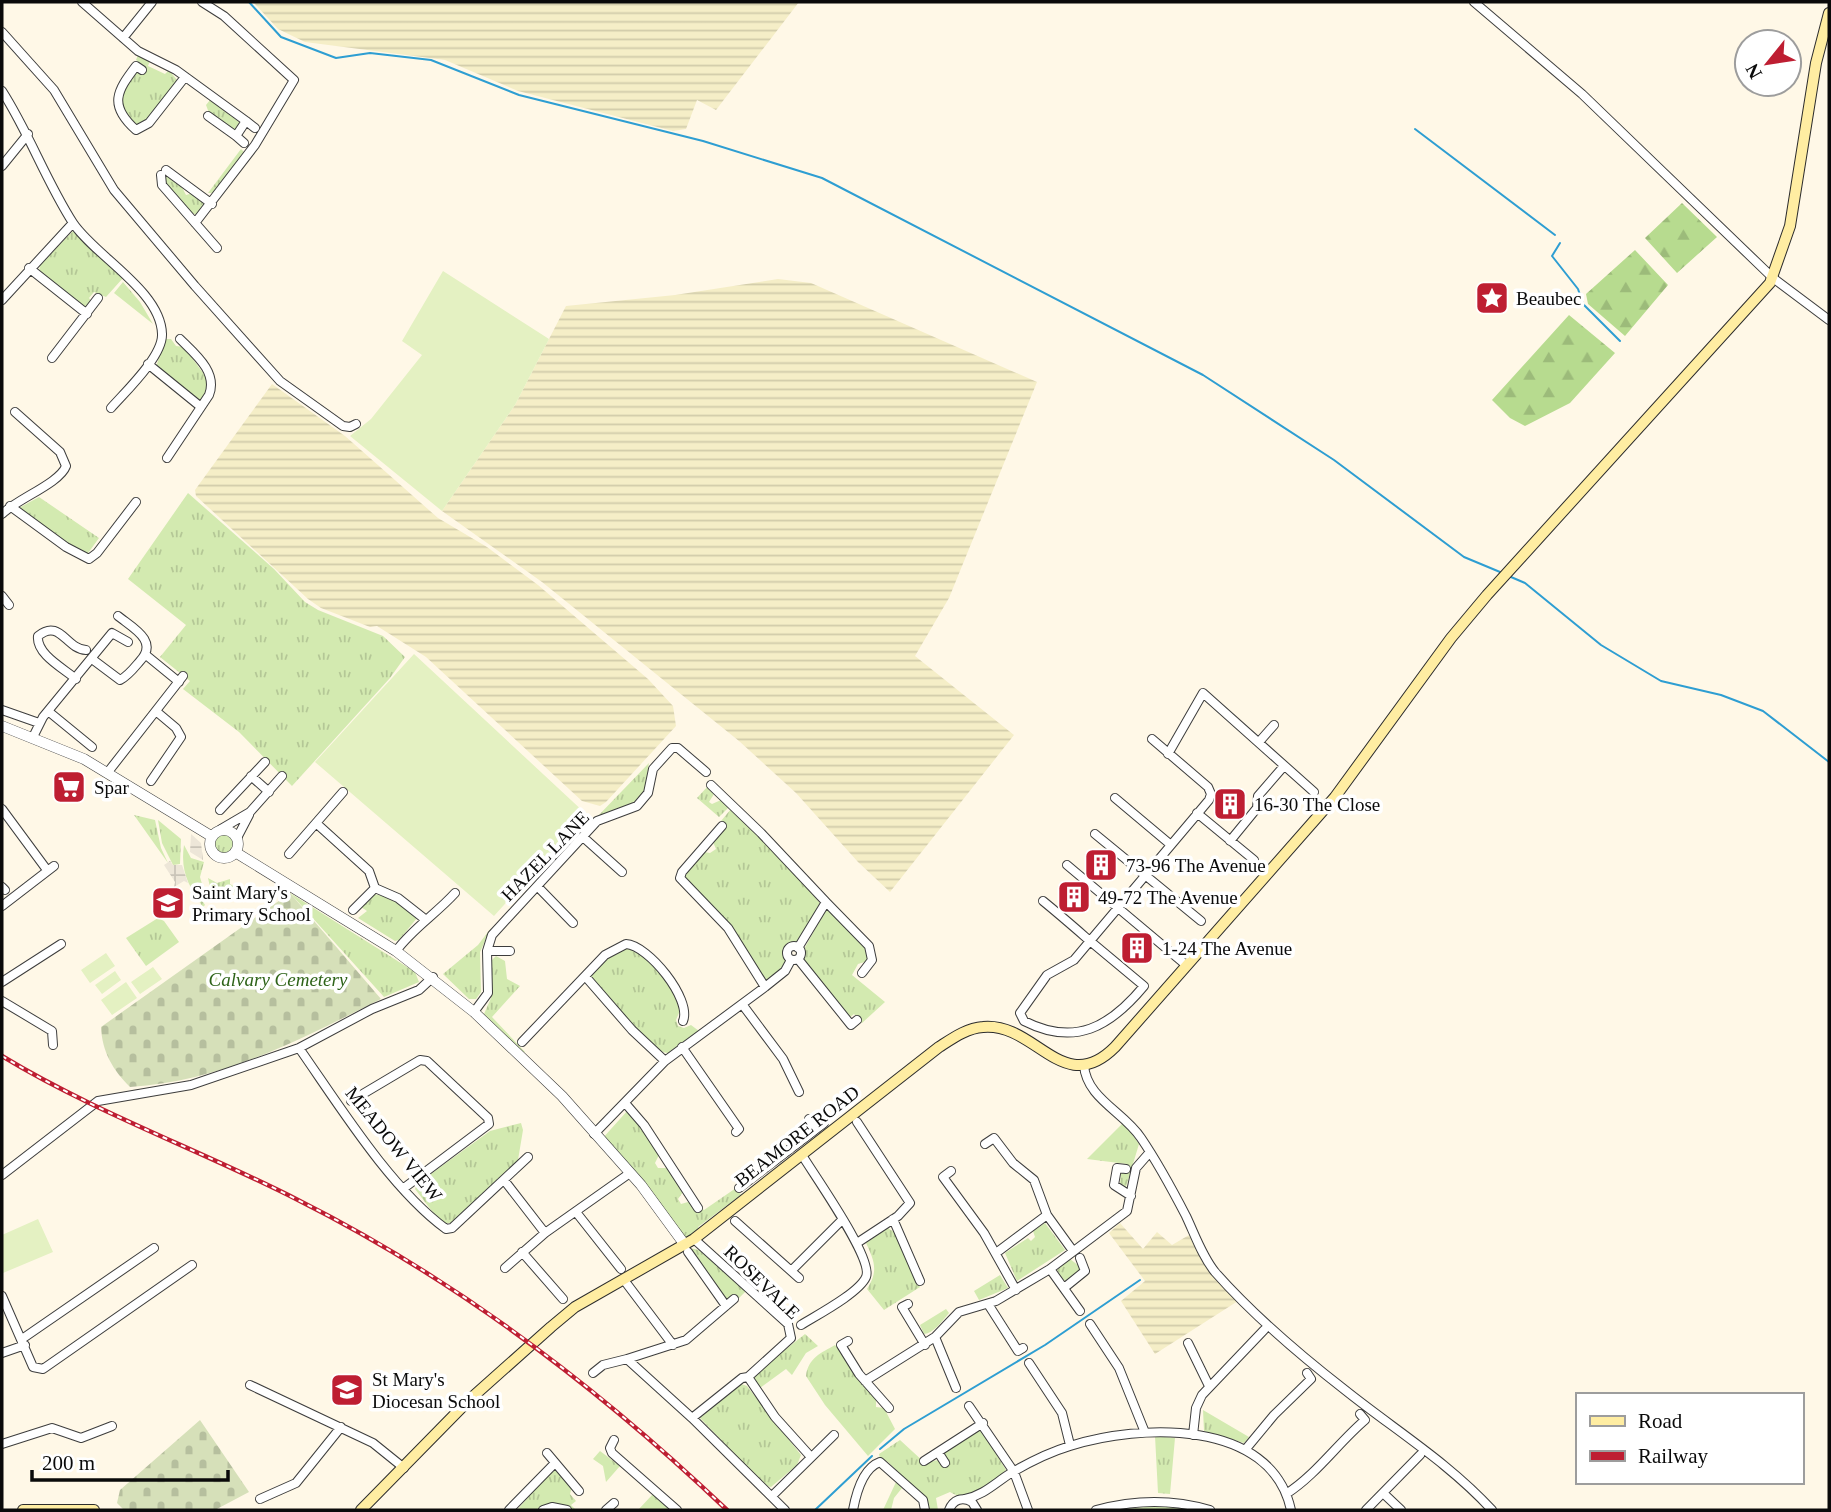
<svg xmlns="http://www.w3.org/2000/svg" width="1831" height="1512" font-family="'Times New Roman',serif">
<defs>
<pattern id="farmland-rules" width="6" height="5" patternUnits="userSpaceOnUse" patternTransform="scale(1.75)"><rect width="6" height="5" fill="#f5eec7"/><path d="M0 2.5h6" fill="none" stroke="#d1cbaa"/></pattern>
<pattern id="grass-tufts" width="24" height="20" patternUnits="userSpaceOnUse" patternTransform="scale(1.75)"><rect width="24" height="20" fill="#d3eab0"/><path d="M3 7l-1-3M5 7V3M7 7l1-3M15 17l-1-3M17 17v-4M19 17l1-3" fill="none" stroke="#b4c796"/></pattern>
<pattern id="forest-firs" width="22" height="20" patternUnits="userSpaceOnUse" patternTransform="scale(1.75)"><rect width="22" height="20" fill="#b7db8f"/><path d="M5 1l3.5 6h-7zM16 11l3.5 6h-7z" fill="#9cbb7a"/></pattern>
<pattern id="cemetery-stones" width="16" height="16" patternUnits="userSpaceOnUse" patternTransform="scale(1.75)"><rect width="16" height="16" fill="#d6e0b9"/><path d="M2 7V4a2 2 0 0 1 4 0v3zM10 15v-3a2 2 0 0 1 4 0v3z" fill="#b6bf9e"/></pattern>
<pattern id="plaza-grid" width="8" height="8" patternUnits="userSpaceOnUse" patternTransform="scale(1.75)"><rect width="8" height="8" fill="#ede6d8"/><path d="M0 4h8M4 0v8" fill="none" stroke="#cac4b8"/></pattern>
</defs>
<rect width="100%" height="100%" fill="#fff8e7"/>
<!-- farmland -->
<path fill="url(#farmland-rules)" d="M253,2h546l-83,108 -19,-10 -11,29 -13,2 -155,-40 -73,-31 -140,-18 -27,-13z
M778,279l33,4 226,99 -88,216 -34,58 99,79 -124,157 -32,-30 -62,-69 -57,-52 -197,-159 -100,-71 73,-106 51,-99 109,-11z
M272,384l73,52 93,82 49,29 51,38 110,94 25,27 3,20 -70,76 -6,4 -18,-5 -156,-144 -49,-31 -7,1 -49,-19 -13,-9 -112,-103 -1,-6z
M1120,1223l23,26 14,-17 15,13 17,-10 14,28 35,38 -83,53 -34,-53 24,-20 -36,-48z"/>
<!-- grass -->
<path fill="url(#grass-tufts)" d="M138,55l12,6 -2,5 17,8 4,-4 8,10 -1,5 -30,37 -11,4 -13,-19 -2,-14 15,-20h6l4,-6 -9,-7z
M210,100l29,22 -1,6 -4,2 -25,-17 -3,-8z
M241,149l3,3 -30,41h-6z
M166,174l15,11 5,10 7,-2 12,12 -7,10 -7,-2 -26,-31z
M73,231l50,47 -17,19 -12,-5 -5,6 3,4 -6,6 -47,-36 1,-7z
M123,282l17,20 13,22 -39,-31z
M165,339h6l5,7 8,1 25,34 -4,16 -7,4 -42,-34z
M188,493l86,76 31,33 13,8 65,26 22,21 -15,21 -98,108 -53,-54 -56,-43 7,-8 -30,-24 26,-32 -58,-46z
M39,497l60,41 -13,18 -69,-47z
M649,763c-2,9 -2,20 -5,28 -7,16 -34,19 -48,27z
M708,786l6,8 -5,8 3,2 9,-4 8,7 -10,10 -22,-19z
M731,809l32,29 57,65 -22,39 -13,7v15l-18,17 -83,-101v-7l20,-21 6,1 6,-4 -3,-7 12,-16 -4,-5z
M134,815l21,5 6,28 7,15z
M158,820l23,19 -1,25 -7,1 -11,-22z
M212 844a11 11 0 1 1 22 0a11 11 0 1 1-22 0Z
M184,845l7,13 13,4 -4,15 4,14 -5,4 6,10 -2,2c-14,-21 -23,-35 -19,-62z
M208,878l9,5 13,-4v5l9,5 -15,10 -10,-14 -4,2z
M290,893l125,79 4,10 -35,15z
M373,894l20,4 24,20 -18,22 -4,1 -37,-23 9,-7 -6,-4z
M825,911h5l37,36 1,14 -10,3 -6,11 33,27 -23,21 -8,-9 -5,4 -46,-59v-8z
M158,918l6,3 15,21 -33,24 -20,-28z
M491,928l-11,24 1,40 -5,7h-7l-26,-25 35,-29z
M622,947c31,5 46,36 59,61l-5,12 2,6 6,2 7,-3 8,6 -31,22c-17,0 -68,-61 -77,-77l18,-22z
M496,956l9,5 2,18 13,7 -28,31 33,35 -2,1 -39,-39 7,-16 1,-38z
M628,1110l31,45 -4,8 3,5h10l15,24 -5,7 3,5 7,-2 16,8 32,-22 5,7 -43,32 2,3 -13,7 -5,-1 -80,-97z
M1124,1122l15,22 -13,43 -6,-4 1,-10 6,-1v-8l-40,-5z
M521,1123l2,7 -5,30 -66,63h-11l-26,-34 2,-5 73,-53z
M1045,1223l20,27 -48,31 -12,-28 23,-15 3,3 4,-4 -2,-6z
M888,1228l9,6 23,53 -36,23 -17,-21c12,-18 7,-29 -1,-46z
M690,1248l9,2 47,41 -9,9 -10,2z
M1070,1259l13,10 -16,12 -4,-1 -6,-10z
M1000,1275l8,13 -29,12 -5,-9z
M946,1309l3,4c-7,8 -15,20 -25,21l-4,-9z
M805,1334l13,12 -12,7 -14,22 -6,-6 -26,19 -6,-8 2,-7z
M835,1345l41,53v9l8,1 11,21 -27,27 -43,-51 -19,-29c2,-18 15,-23 29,-31z
M741,1384l6,2 54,69 -4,10 -26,22 -7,-2 -64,-67z
M1203,1410l46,27 -5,6 -40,-12z
M981,1429l25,41c-12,12 -39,34 -56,22l-14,6 2,12h-10l-1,-9 -39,-39 -8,-3 -1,-5 21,-14 25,23 13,-3 7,-10z
M1155,1436l20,2 -5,56 -12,-1z
M600,1451l20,15 -14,16 -3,-16 -10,-7z
M557,1469l15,18 -2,7 6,7 -5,4 5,5 -24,-7 -14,7h-21l30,-34z
M896,1482l6,6 -8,10 -3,12h-8z
M653,1494l18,16h-33z
M1166,1505l32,5h-84z"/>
<!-- forest -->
<path fill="url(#forest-firs)" d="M1682,203l35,34 -40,36 -32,-35z
M1635,250l33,35 -43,51 -37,-32 -2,-10z
M1569,315l46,38 -45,50 -45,23 -15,-8 -18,-18z"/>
<!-- cemetery -->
<path fill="url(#cemetery-stones)" d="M290,893l91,106c-82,41 -158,82 -251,88 -17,-17 -28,-35 -29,-60z
M200,1420l49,72 -34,18h-91l-7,-7 3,-13z"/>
<!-- pitch -->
<path fill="#e4f1c2" d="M443,271l106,68 -34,66 -73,106 -92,-75 21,-17 51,-64 -20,-14z
M414,654l172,160 -92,102 -179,-154z
M106,953l9,13 -25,17 -9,-13z
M153,967l9,12 -22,15 -9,-12z
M115,971l6,9 -19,14 -7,-9z
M126,982l11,16 -25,17 -11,-15z
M38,1219l15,33 -50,21 -1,-38z"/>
<!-- plaza -->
<path fill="url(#plaza-grid)" d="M191,834l10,9 2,17 -13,-8z
M170,861l3,4h9l6,18 -4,-2 -10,6 1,-5 -11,-17z"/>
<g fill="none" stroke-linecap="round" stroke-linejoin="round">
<!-- stream -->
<path stroke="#2e9ed2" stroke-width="2" d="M249,2l32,35 55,21 34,-5 61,7 88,35 184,46 119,37 381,197 131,85 130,97 36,15
M1415,129l140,106
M1560,243l-8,13 26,33 5,15 37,37
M1511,577l14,6 76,62 60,36 60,14 42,16 66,51
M880,1449l24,-20 141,-84 95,-65
M815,1510l57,-54"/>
<defs>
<path id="minor" d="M82,2l56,49 38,19 70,51 -10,15 -28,-20
M1474,2l108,92 191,184 56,42
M2,32l52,58 60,100 81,96 85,95 63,45 7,1 6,-3
M123,38l29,-36
M142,70l-6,-4c-19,25 -28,39 0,64l13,-7 36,-46
M2,91c27,42 44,90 71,132 22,33 88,68 89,111 1,22 -36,57 -51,74
M246,121l9,7
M236,136l8,7
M2,166l26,-32
M166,170l46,34
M161,175l1,10 55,63
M195,223l60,-78 39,-65 -70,-64 -22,-14
M29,268l58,46
M2,300l71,-77
M52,358l46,-60
M148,364l53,43
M167,458l42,-63c9,-23 -14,-41 -29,-56
M10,506l56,41 23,12 8,-6 39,-51
M2,514c15,-15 58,-31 64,-48l-6,-14 -45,-40
M2,596l7,9
M146,655l33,27
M92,659l28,21c8,-4 14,-12 20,-19 19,-20 -7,-33 -22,-45
M76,679c-13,-11 -40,-25 -38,-43 22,-18 28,13 48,14
M2,710l37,13
M48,711l44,36
M33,737l10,-20 69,-84 16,9
M1259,742l15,-17
M1168,754l35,-61 111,99
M108,772l75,-96
M251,776l18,16
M151,781l30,-44 -5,-9 -19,-16
M711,785l50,48 65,69 -28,46
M1115,798l56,47
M2,809l45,61
M220,810l45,-48
M1197,813l57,47
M316,823l53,48 6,17 23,10 28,22
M722,826l-40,46 -2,6 48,50 37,59
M221,829l29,-17 32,-36
M1095,834l106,87
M583,837l39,35
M237,838l12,-23
M1230,841l27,-33 1,-12 26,-30
M289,854l54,-62
M1067,865l119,100
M537,886l36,37
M2,887l3,3
M1043,901c16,13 32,27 47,40l54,45c-34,41 -69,61 -120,35l-4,-8 27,-38 27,-15 16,-19 119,-141 2,-6 -3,-7 -56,-48
M826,902l43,44 3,14 -10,13
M2,906l52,-40
M353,910l22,-22
M787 953a7 7 0 1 1 14 0a7 7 0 1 1-14 0Z
M396,951c17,-23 40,-37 59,-58
M487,951h23
M798,959l53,66 6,-5
M585,976l47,54 33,31
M2,982l59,-38
M2,1001l50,30 1,14
M742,1004l41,55 16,33
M474,1012l14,-19 -1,-42 5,-16 105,-114 40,-15 11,-13 5,-24 19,-21h6l28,24
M522,1042l83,-87 21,-11c22,1 66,55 57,77
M682,1047l57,82 -3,3
M299,1048c40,57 91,140 147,181l6,-1 76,-71
M1084,1065c2,33 40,47 57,73 17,25 31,51 45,78 9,19 16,40 29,56 38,43 85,83 130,118 50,40 104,73 147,120
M351,1101l69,-41 7,1 61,57 1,6 -85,64
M625,1103l19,22 54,83
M809,1119l7,9
M594,1134l71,-73 100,-74 20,-16 6,-11
M985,1144l9,-6 19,25 21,17 13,35 26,36
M1126,1169l-9,-1 -3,17 17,11
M951,1171l-8,6 41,56 32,57
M2,1175l96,-74 93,-16 108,-37 73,-39 47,-19 14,-13
M504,1180l41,53
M739,1188l85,-65
M576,1212l45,57
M893,1219l27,62
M735,1221l64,57
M857,1243l41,-27 12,-13 -53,-81
M522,1252l41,47
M688,1252l38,54
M996,1253l51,-38
M505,1268l40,-35 85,-60
M1050,1269l30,42
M791,1271l51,-51
M624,1280l49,65
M1064,1288l21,-17 -5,-13
M2,1296l31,71 10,2 149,-104
M908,1304l-6,3 23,38
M988,1304l30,47 5,-3
M1090,1324l29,44 25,62
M801,1325c16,-10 58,-32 65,-48 8,-18 -52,-102 -64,-122
M935,1337l21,51
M22,1339l132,-91
M848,1341l-7,4 18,29 30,34
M1188,1343l21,43
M2,1353l23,-8
M627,1359l59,-19 48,-41
M1029,1363l33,50 8,32
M593,1373l10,-8 24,-6 65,59 50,-40 6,-1 43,-39 -3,-14 -94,-85
M748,1377l27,40 36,40
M865,1381l70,-44 24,-25 37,-11 54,-32 77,-58 9,-43 14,-16
M250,1385l123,58 31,25
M969,1406l45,66 14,38
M692,1418l93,92
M1193,1435l3,-27 6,-13 62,-65
M614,1440l-4,8 2,5 65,57
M2,1444l50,-16 29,10 31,-12
M1245,1450l29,-35 37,-36 -4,-6
M938,1452l7,11
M547,1453l32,38
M924,1461l59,-38
M1383,1493l18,17
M1286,1494c30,-19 52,-51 79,-74l-5,-6
M772,1496l62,-61
M260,1499l36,-16 45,-56
M965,1499c19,-4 30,-16 46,-26 17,-10 39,-21 59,-27 69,-22 201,-28 221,64
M509,1510l46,-47
M543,1510l9,-3 15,3
M606,1510l8,-7
M853,1510c3,-16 10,-42 27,-48l43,38 2,10
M949,1510c4,-10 13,-14 23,-8l5,8
M1096,1510c37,-10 77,-11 114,0
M1366,1510l54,-55"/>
<path id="tertiary" d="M2,726l82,33 127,77
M210 844a14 14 0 1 1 28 0a14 14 0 1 1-28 0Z
M235,852l161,99 78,61 88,84 79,89 44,60"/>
<path id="secondary" d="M23,1510h71
M361,1510l107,-109 83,-74 24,-20 119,-68 245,-192c14,-9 28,-19 44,-20 53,-5 80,72 132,20l220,-250 116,-159 36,-43 283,-312 20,-57 26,-163 13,-50"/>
</defs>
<!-- minor casing -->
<use href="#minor" stroke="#3d3d3d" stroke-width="10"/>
<!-- tertiary casing -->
<use href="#tertiary" stroke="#3d3d3d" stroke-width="11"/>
<!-- secondary casing -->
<use href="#secondary" stroke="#2c2c2c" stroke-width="12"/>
<!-- minor -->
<use href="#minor" stroke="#fff" stroke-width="8"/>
<!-- tertiary -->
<use href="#tertiary" stroke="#fff" stroke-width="10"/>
<!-- secondary -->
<use href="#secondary" stroke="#ffeda2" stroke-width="10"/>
<defs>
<path id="rail" d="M2,1056c94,57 198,94 296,144 159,80 300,187 429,310"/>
</defs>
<!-- rail casing -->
<use href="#rail" stroke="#be1e32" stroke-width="4.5"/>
<!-- rail -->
<use href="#rail" stroke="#fff" stroke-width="2" stroke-dasharray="5" stroke-linecap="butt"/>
</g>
<!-- icons -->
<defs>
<symbol id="sight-square" viewBox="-11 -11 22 22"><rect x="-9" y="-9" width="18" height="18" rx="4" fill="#be1e32" stroke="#fff"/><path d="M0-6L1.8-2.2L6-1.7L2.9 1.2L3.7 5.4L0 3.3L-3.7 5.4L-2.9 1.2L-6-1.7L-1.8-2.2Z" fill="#fff"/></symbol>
<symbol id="supermarket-square" viewBox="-11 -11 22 22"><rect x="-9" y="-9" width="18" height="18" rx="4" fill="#be1e32" stroke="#fff"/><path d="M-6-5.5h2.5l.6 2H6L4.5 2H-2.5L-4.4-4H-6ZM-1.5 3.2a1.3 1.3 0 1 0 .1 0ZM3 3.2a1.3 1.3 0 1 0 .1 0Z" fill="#fff"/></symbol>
<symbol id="building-square" viewBox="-11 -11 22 22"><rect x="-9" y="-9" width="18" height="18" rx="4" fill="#be1e32" stroke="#fff"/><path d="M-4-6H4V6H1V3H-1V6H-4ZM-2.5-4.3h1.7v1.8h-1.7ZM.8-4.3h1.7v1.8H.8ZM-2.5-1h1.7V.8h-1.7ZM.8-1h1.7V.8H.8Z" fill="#fff"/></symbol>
<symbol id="school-square" viewBox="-11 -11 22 22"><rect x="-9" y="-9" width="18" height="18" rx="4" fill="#be1e32" stroke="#fff"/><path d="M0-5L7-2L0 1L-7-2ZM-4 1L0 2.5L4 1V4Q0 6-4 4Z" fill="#fff"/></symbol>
</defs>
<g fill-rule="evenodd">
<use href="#sight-square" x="1473" y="279" width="38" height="38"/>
<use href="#supermarket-square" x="50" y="768" width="38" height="38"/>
<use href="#building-square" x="1211" y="785" width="38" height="38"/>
<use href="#building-square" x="1082" y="846" width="38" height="38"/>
<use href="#building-square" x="1055" y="878" width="38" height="38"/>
<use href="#school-square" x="149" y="884" width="38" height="38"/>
<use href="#building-square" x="1118" y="929" width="38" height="38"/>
<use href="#school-square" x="328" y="1371" width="38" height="38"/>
</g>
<g text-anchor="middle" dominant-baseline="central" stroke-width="7" stroke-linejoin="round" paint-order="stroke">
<!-- poi labels -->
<g font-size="19" fill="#0a0a0a" stroke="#fff" text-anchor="start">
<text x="1516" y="298">Beaubec</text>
<text x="94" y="787">Spar</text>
<text x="1254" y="804">16-30 The Close</text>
<text x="1126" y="865">73-96 The Avenue</text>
<text x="192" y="892">Saint Mary's<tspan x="192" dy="22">Primary School</tspan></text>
<text x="1098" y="897">49-72 The Avenue</text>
<text x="1162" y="948">1-24 The Avenue</text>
<text x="372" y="1379">St Mary's<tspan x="372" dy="22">Diocesan School</tspan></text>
</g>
<!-- street labels -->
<g font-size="19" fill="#0a0a0a" stroke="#fff">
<text transform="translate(545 856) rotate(-46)">HAZEL LANE</text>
<text transform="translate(797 1136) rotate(-38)">BEAMORE ROAD</text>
<text transform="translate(394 1144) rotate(51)">MEADOW VIEW</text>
<text transform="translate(762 1282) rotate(44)">ROSEVALE</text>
</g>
<!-- park labels -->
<g font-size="19" font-style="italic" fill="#2e6319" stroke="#fff">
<text x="278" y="979">Calvary Cemetery</text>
</g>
</g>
<!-- border -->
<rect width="1831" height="1512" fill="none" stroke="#0a0a0a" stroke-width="7"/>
<!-- legend -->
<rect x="1576" y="1393" width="228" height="91" fill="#ffffff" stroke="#9d9d9d" stroke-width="2"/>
<rect x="1590" y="1416" width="35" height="10" fill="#ffeda2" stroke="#9d9d9d" stroke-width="2"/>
<text x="1638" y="1428" font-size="21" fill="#0a0a0a">Road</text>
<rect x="1590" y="1451" width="35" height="10" fill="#be1e32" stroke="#9d9d9d" stroke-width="2"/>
<text x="1638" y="1463" font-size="21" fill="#0a0a0a">Railway</text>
<!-- north arrow -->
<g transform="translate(1768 63) rotate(240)"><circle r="33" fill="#ffffff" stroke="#9d9d9d" stroke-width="2"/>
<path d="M0-5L12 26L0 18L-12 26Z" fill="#be1e32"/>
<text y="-10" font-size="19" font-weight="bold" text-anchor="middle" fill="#0a0a0a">N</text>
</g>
<!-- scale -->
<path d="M32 1470v10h196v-10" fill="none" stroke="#0a0a0a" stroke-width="3.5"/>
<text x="42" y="1470" font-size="21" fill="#0a0a0a" stroke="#ffffff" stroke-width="5" paint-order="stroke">200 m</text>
</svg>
